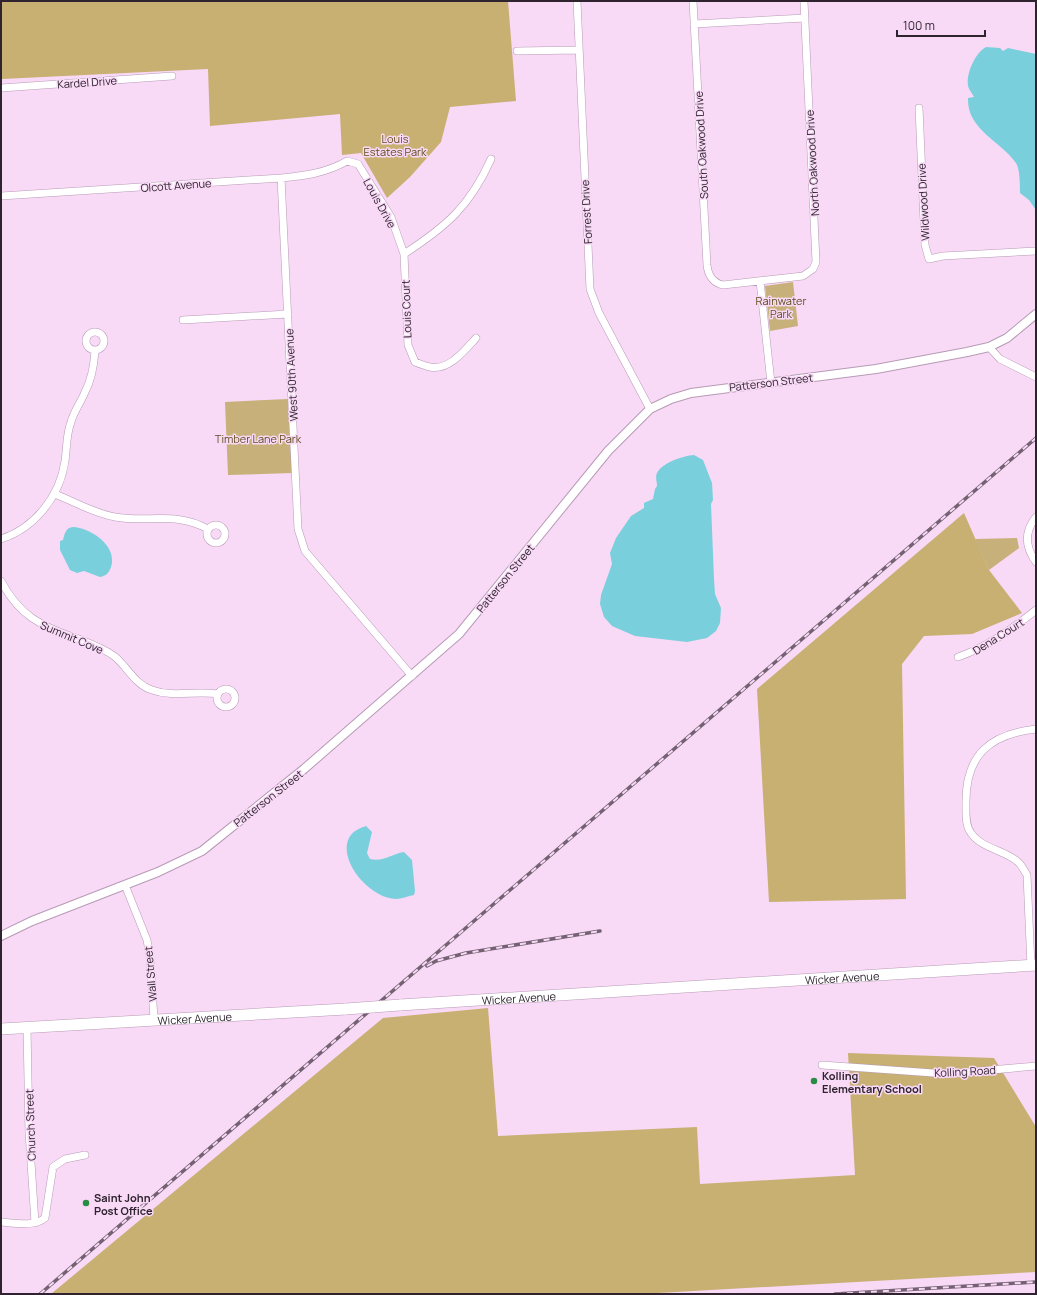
<svg xmlns="http://www.w3.org/2000/svg" width="1037" height="1295" font-family="Manrope,sans-serif">
<rect width="100%" height="100%" fill="#f8d9f6"/>
<!-- green -->
<path fill="#c7b079" d="M793,282l5,44 -28,5 -5,-45z
M288,399l4,74 -64,2 -3,-73z
M1017,538l2,10 -30,22 -14,-31z"/>
<!-- forest -->
<path fill="#c8af72" d="M1,1h507l8,100 -66,6 -9,35 -31,35 -23,21 -26,-45 -19,2 -2,-41 -130,12 -2,-57 -206,10z
M964,513l25,57 33,43 -50,21 -48,2 -22,28 4,235 -137,3 -12,-213z
M488,1008l10,128 199,-9 3,57 155,-9 -7,-122 146,5 42,69v145l-396,22h-589l332,-276z"/>
<!-- water -->
<path fill="#7acfdc" d="M986,47l14,1 3,3 5,-3 28,6v156l-7,-10 -9,-7c0,-8 0,-24 -4,-30 -16,-23 -49,-33 -48,-65l6,-1c-2,-4 -5,-7 -6,-11 -2,-12 7,-33 18,-39z
M694,455l9,5 9,23 1,17 -2,4 3,75 1,15 6,14 -1,15 -4,8 -9,7 -20,4 -52,-6 -23,-10 -8,-9 -4,-13 1,-9 11,-31 -2,-11 6,-15 15,-22 13,-8v-5l9,-4 2,-10 2,-3c0,-5 -2,-9 0,-13 6,-11 26,-17 37,-18z
M73,527c18,1 45,19 38,40 -2,6 -5,9 -11,10l-16,-6 -7,2 -7,-3 -10,-20v-9l3,-1c2,-8 3,-12 10,-13z
M366,826l6,6 -5,21 3,6c14,3 21,-5 34,-7l8,8 3,31 -1,4c-6,1 -13,4 -18,4 -34,-1 -74,-61 -30,-73z"/>
<g fill="none" stroke-linecap="round" stroke-linejoin="round">
<defs>
<path id="minor" d="M577,1l13,288 9,24 51,96
M693,1l14,264c1,10 6,18 16,20l80,-9 10,-7 3,-7 -12,-261
M694,24l111,-6
M517,51l61,-1
M1,88l171,-12
M919,108l6,137 4,14 14,-3 93,-5
M281,178l17,351 7,22 107,125
M1,196l280,-18c23,-2 45,-5 66,-17l11,3 33,53 13,37 4,91 7,17c5,2 10,4 15,5 19,4 35,-17 46,-29
M404,254c43,-28 66,-48 87,-95
M760,281l11,102
M183,320l105,-6
M86 341a9 9 0 1 1 18 0a9 9 0 1 1-18 0Z
M989,347l11,12 36,18
M55,494c20,8 38,19 60,23 33,6 60,-6 93,12
M1036,517c-12,15 -11,30 0,45
M207 534a9 9 0 1 1 18 0a9 9 0 1 1-18 0Z
M1,539c34,-11 59,-43 64,-78 2,-13 1,-26 6,-39 3,-11 10,-20 14,-30 7,-13 9,-27 10,-41
M1,581c18,34 39,45 75,57 13,5 27,10 38,18 13,10 21,29 38,34 22,8 44,0 66,4
M958,657c29,-10 54,-28 78,-47
M217 698a9 9 0 1 1 18 0a9 9 0 1 1-18 0Z
M125,885l22,55 3,17 4,62
M1031,966l-4,-91c-3,-4 -5,-10 -9,-13 -13,-12 -36,-13 -47,-29 -6,-8 -5,-20 -5,-29 -1,-49 24,-70 70,-75
M27,1028l2,104 6,91
M822,1065l125,9 89,-8
M1,1222c14,1 33,5 44,-4l8,-51 12,-8 20,-4"/>
<path id="tertiary" d="M1,936l31,-15 126,-49 44,-21 102,-82 155,-135 149,-183 42,-42 21,-10 20,-6 185,-24 91,-17 22,-5 18,-9 29,-24"/>
<g id="trunk">
<path id="s1" d="M400,1005l636,-40"/>
<path id="s2" d="M1,1029l345,-20"/>
</g>
</defs>
<!-- minor casing -->
<use href="#minor" stroke="#b79bb5" stroke-width="8"/>
<!-- tertiary casing -->
<use href="#tertiary" stroke="#b79bb5" stroke-width="10"/>
<!-- trunk casing -->
<use href="#trunk" stroke="#b79bb5" stroke-width="12"/>
<!-- minor -->
<use href="#minor" stroke="#fff" stroke-width="7"/>
<!-- tertiary -->
<use href="#tertiary" stroke="#fff" stroke-width="8"/>
<!-- trunk -->
<use href="#trunk" stroke="#fff" stroke-width="11"/>
<defs>
<path id="rail" d="M427,966l9,-5 30,-8 134,-22
M40,1294l996,-856
M835,1294l201,-12"/>
</defs>
<!-- rail casing -->
<use href="#rail" stroke="#746273" stroke-width="3.5"/>
<!-- rail -->
<use href="#rail" stroke="#f8d9f6" stroke-width="2" stroke-dasharray="6" stroke-linecap="butt"/>
<defs>
<path id="trunk-bridge" d="M346,1009l54,-4"/>
</defs>
<!-- trunk-bridge casing -->
<use href="#trunk-bridge" stroke="#b79bb5" stroke-width="12" stroke-linecap="butt"/>
<!-- trunk-bridge -->
<use href="#trunk-bridge" stroke="#fff" stroke-width="11"/>
</g>
<!-- markers -->
<g fill="#278d42" stroke="#f8d9f6" stroke-width="1.5">
<circle cx="814" cy="1081" r="4"/>
<circle cx="86" cy="1203" r="4"/>
</g>
<g text-anchor="middle" dominant-baseline="central" stroke-width="3" stroke-linejoin="round" paint-order="stroke">
<!-- street labels -->
<g font-size="11" fill="#2e232e" stroke="#f8d9f6">
<text transform="translate(87 82) rotate(-4)">Kardel Drive</text>
<text transform="translate(701 145) rotate(-93)">South Oakwood Drive</text>
<text transform="translate(812 163) rotate(-93)">North Oakwood Drive</text>
<text transform="translate(176 185) rotate(-4)">Olcott Avenue</text>
<text transform="translate(923 202) rotate(-93)">Wildwood Drive</text>
<text transform="translate(380 203) rotate(61)">Louis Drive</text>
<text transform="translate(586 212) rotate(-93)">Forrest Drive</text>
<text transform="translate(406 309) rotate(-92)">Louis Court</text>
<text transform="translate(291 375) rotate(-93)">West 90th Avenue</text>
<text transform="translate(771 382) rotate(-7)">Patterson Street</text>
<text transform="translate(505 578) rotate(-51)">Patterson Street</text>
<text transform="translate(998 636) rotate(-32)">Dena Court</text>
<text transform="translate(72 637) rotate(23)">Summit Cove</text>
<text transform="translate(268 798) rotate(-38)">Patterson Street</text>
<text transform="translate(150 974) rotate(-95)">Wall Street</text>
<text stroke="none"><textPath href="#s1" startOffset="443">Wicker Avenue</textPath></text>
<text stroke="none"><textPath href="#s1" startOffset="119">Wicker Avenue</textPath></text>
<text stroke="none"><textPath href="#s2" startOffset="194">Wicker Avenue</textPath></text>
<text transform="translate(965 1071) rotate(-3)">Kolling Road</text>
<text transform="translate(30 1125) rotate(-92)">Church Street</text>
</g>
<!-- park labels -->
<g font-size="11" fill="#604e20" stroke="#f8d9f6">
<text x="395" y="138">Louis<tspan x="395" dy="13">Estates Park</tspan></text>
<text x="781" y="300">Rainwater<tspan x="781" dy="13">Park</tspan></text>
<text x="258" y="438">Timber Lane Park</text>
</g>
<!-- poi labels -->
<g font-size="11" font-weight="bold" fill="#2e232e" stroke="#f8d9f6" text-anchor="start">
<text x="822" y="1075">Kolling<tspan x="822" dy="13">Elementary School</tspan></text>
<text x="94" y="1197">Saint John<tspan x="94" dy="13">Post Office</tspan></text>
</g>
</g>
<!-- border -->
<rect width="1037" height="1295" fill="none" stroke="#2e232e" stroke-width="4"/>
<!-- scale -->
<path d="M897 30v6h88v-6" fill="none" stroke="#2e232e" stroke-width="2"/>
<text x="903" y="30" font-size="12" fill="#2e232e" stroke="#f8d9f6" stroke-width="3" paint-order="stroke">100 m</text>
</svg>
